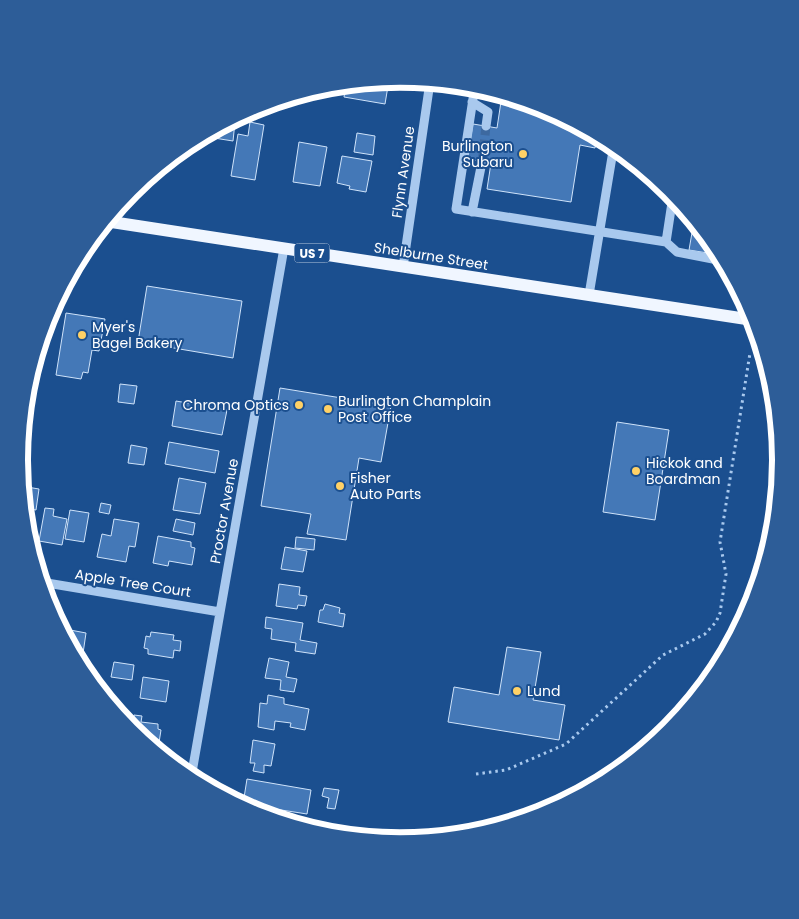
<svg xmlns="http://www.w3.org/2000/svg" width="799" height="919" font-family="Poppins,sans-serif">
<rect width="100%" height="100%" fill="#1b4f8f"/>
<!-- building -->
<path fill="#4478b7" stroke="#cfe3fa" d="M389,80l-4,24 -41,-7 2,-13z
M502,95l43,13 52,27 -2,13 -15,-3 -9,57 -84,-13 4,-26 -24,-4 6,-35 24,4z
M228,121l7,1 -2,19 -19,-3 1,-10z
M250,122l14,3 -9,55 -24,-4 7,-42 10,2z
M357,133l18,3 -2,19 -19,-3z
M299,142l28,5 -7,39 -27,-4z
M342,156l30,5 -6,31 -17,-3 1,-3 -13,-3z
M694,221l22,27 4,7 -31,-5z
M147,286l95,15 -9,57 -95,-16z
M66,313l39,6 -6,32 -7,-1 -4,23 -5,-1 -2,7 -25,-4z
M120,384l17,2 -3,18 -16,-2z
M280,388l111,18 -10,56 -22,-4 -13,82 -39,-6 4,-20 -50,-8z
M176,401l51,9 -5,25 -50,-9z
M617,422l52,8 -14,90 -52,-8z
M169,442l50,9 -4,22 -50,-9z
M131,445l16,3 -3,17 -16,-2z
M179,478l27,5 -6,31 -27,-4z
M27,487l12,2 -3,21 -13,-2z
M101,503l10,2 -2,9 -10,-2z
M45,508l9,1 -1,7 14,3 -5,26 -23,-4z
M70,510l19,3 -5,29 -19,-3z
M114,519l25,4 -4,24 -6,-1 -3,16 -29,-5 5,-23 9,2z
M176,519l19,4 -2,12 -20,-4z
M158,536l33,6v5l4,1 -3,17 -23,-4 -1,5 -15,-3z
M296,537l19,2 -1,11 -19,-2z
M285,547l22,4 -4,21 -22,-3z
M279,584l21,3 -1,8 8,1 -2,10 -7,-1 -1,4 -21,-3z
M325,604l15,4 -1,5 6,1 -2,13 -25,-5 2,-12h3z
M266,617l37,6 -3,17 17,3 -2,11 -20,-3 1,-8 -25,-4 1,-10 -7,-1z
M65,629l21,4 -5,34 -17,-31z
M151,632l23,3 -1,5 8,1 -1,10 -6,-1 -1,8 -25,-4v-5l-4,-1 2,-12 4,1z
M507,647l34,5 -8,48 32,5 -6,35 -111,-18 6,-35 45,8z
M269,658l20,4 -3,15 11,2 -3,13 -14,-2 1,-10 -16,-2z
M114,662l20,3 -2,15 -21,-3z
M143,677l26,4 -3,21 -26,-4z
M268,695l16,3v6l25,5 -4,21 -15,-3 1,-4 -16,-2 -1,9 -16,-3 2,-24 7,1z
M134,715l8,1 -1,6 17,2v5l3,1 -3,19 -4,-1 -27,-23 7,1z
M253,740l22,4 -4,22 -7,-1v8l-11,-2 2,-8h-5z
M247,779l64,11 -4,24 -64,-10z
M324,788l15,2 -4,19 -8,-1 2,-10 -7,-2z"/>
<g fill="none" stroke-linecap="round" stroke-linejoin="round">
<!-- minor-tunnel -->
<path stroke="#3d69a0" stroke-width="9" stroke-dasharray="9 4.5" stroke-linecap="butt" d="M482,162l4,-36"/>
<!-- path -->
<path stroke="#a9c9ee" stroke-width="3" stroke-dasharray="2.5 4" stroke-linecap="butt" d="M476,774l30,-4 60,-26 97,-89 42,-21 11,-12 4,-9 6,-39 -6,-32 30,-189"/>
<!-- minor -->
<path stroke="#a9c9ee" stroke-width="9" d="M475,86l-19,123 210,33 11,10 46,9
M472,102l16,10 -2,14
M472,212l10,-50
M666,242l7,-46
M403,267l27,-185
M589,295l25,-150
M41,582l179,30
M191,778l93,-530
M285,821l28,4"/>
<!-- major -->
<path stroke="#f0f6ff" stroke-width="12" d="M105,221l648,99"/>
</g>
<!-- markers -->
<g fill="#ffd166" stroke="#1b4f8f" stroke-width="2">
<circle cx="523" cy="154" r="5"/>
<circle cx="82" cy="335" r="5"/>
<circle cx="299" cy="405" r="5"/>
<circle cx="328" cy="409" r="5"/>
<circle cx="636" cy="471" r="5"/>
<circle cx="340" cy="486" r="5"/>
<circle cx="517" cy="691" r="5"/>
</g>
<g text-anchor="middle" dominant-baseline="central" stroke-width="4" stroke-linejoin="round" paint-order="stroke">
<!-- shield labels -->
<rect fill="#1b4f8f" stroke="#bbcadd" stroke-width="1" x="294.5" y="243.5" width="35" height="19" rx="4"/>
<g font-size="12" font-weight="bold" fill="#fff">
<text x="312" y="253">US 7</text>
</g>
<!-- poi labels -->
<g font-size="14" fill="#fff" stroke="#1b4f8f" text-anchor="start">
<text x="513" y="146" text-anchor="end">Burlington<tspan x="513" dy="16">Subaru</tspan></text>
<text x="92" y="327">Myer's<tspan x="92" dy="16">Bagel Bakery</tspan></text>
<text x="338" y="401">Burlington Champlain<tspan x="338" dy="16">Post Office</tspan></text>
<text x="289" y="405" text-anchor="end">Chroma Optics</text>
<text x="646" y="463">Hickok and<tspan x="646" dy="16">Boardman</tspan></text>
<text x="350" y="478">Fisher<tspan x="350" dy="16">Auto Parts</tspan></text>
<text x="527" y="691">Lund</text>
</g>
<!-- street labels -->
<g font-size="14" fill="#fff" stroke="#1b4f8f">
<text transform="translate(403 172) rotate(-82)">Flynn Avenue</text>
<text transform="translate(431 256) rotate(9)">Shelburne Street</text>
<text transform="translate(224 511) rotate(-80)">Proctor Avenue</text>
<text transform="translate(133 583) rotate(9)">Apple Tree Court</text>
</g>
</g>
<!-- crop -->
<path d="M0 0H799V919H0ZM28 460a372 372 0 1 1 744 0a372 372 0 1 1-744 0Z" fill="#2d5d98" fill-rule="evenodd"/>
<path fill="none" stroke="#fff" stroke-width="6" d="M28 460a372 372 0 1 1 744 0a372 372 0 1 1-744 0Z"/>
</svg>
